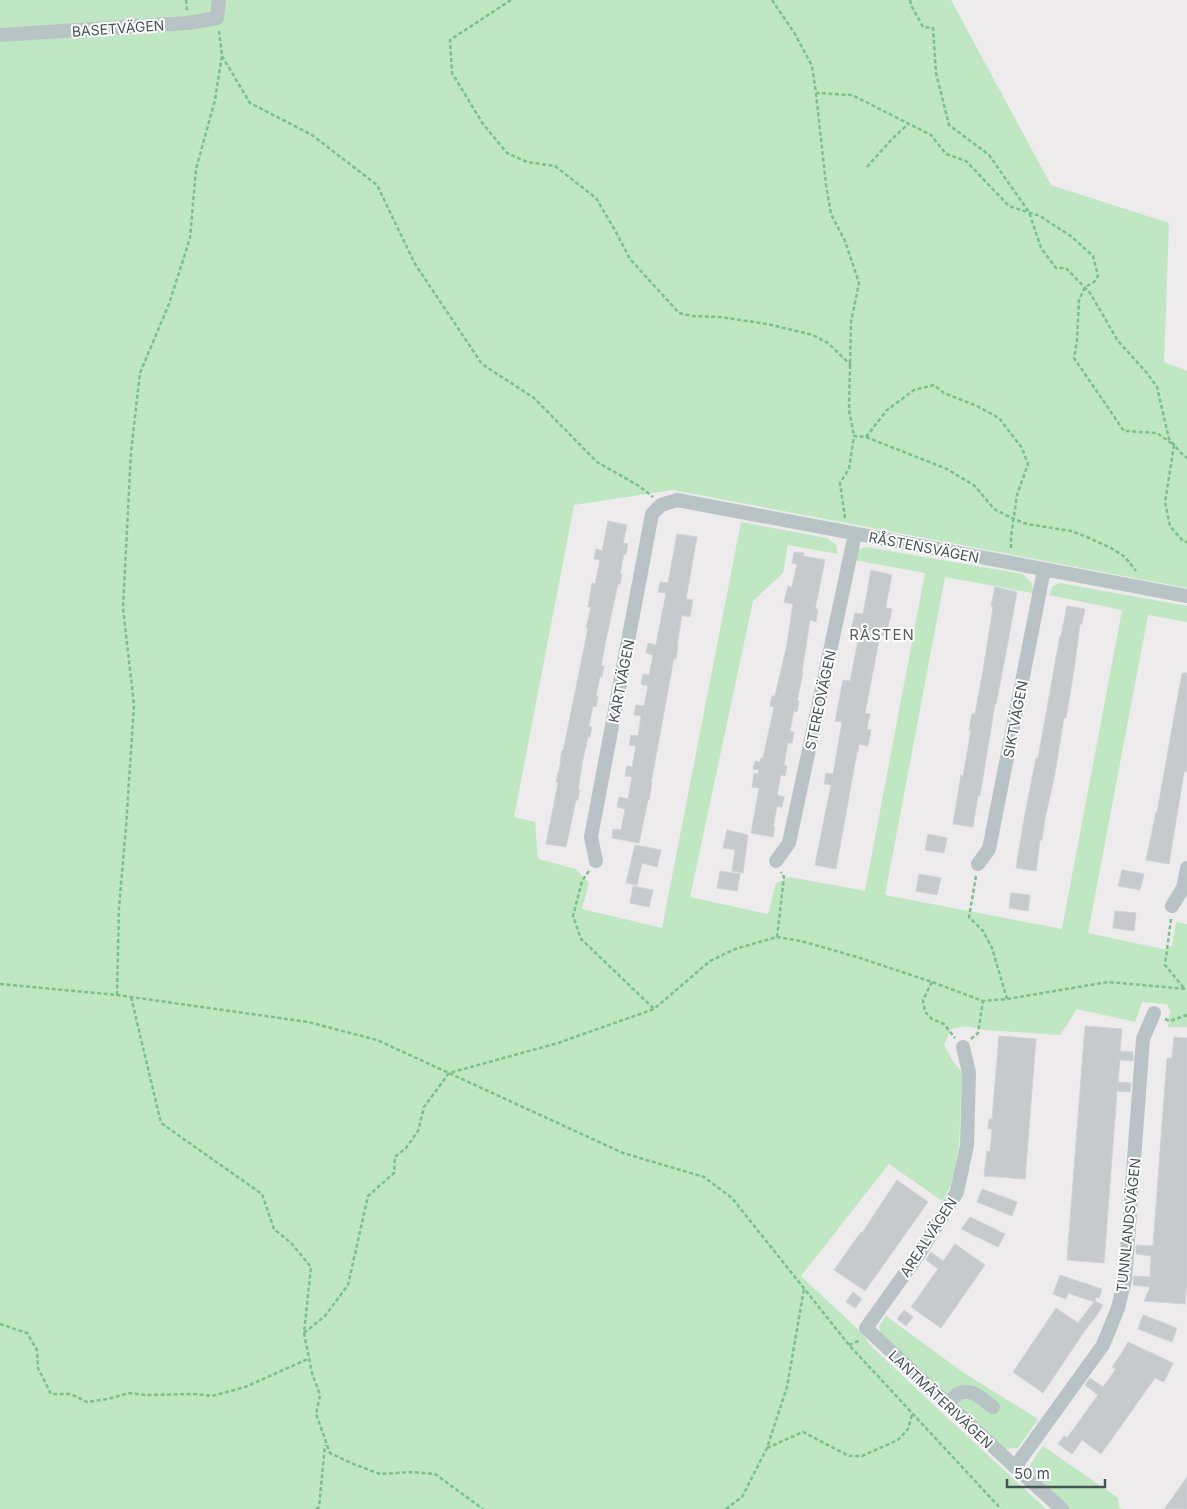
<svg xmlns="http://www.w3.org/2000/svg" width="1187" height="1509" font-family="Inter,sans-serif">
<rect width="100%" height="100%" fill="#eeebec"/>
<!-- green -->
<path fill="#bee7c2" d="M0,0h951l100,185 118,38 -5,139 23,9v217l-514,-98 -99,15 -60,312 21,5 3,37 38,10 13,14 -7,26 80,19 79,-406 86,16 9,7 2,9 -50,-9 -5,28 -30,28 -63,296 78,17 8,-31 14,-6 75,14 60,-318 -72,-13 5,-10 9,-3 156,27 9,9 1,10 -88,-16 -60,318 177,34 60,-319 -73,-15 4,-9 7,-3 127,23v16l-39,-7 -60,318 75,16 9,-3 4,-24 11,2v103h-19l2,-16 -3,-7 -25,-2 -7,20 -58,-13 -17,26 -74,-5 -21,-4 -14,3 -7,16 8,15 10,12 -3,73 -7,39 -10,17 -53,-37 -88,112 62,58 7,11 40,38 136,126h-1046z
M886,1316l78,57 74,46 -20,29 -13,1 -124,-113 -2,-10z
M1043,1446l75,52 1,9 3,2h-52l-38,-32 -2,-12z"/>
<!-- building -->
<path fill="#c6cacd" stroke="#d0d3d6" d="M608,521l19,4 -4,18 5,1 -2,10h-2l-4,20h2l-2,10h-2l-11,51 -6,31h3l-2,11 -2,-1 -4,20 2,1 -2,10 -3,-1 -4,20 3,1 -2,10h-2l-5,22 -5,31h2l-2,10h-2l-10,47 -20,-3 12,-61 -2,-1 5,-21h-1l2,-11 1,1 6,-29 19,-94h-2l5,-21h-3l4,-24 3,1 5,-24 -6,-1 2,-10 6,2z
M677,534l20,3 -11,62 7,1 -3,17 -8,-2 -5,30h1l-2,14 -2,-1 -23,125h1l-3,17h-1l-9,43 -27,-5 1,-9 8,1 4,-21 -8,-2 2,-10 9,2 4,-22 -7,-1 2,-10 5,1 4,-21 -7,-1 2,-10 7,1 3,-20 -7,-1 2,-10 8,1 4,-20 -7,-2 2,-10 6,1 4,-20 -7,-2 2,-10 8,2 10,-52 -8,-1 2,-10 8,1z
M794,552l10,1 -1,3 22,4 -10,49h3l-2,13 -6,-2 -8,52h1l-6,29h2l-2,11 -3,-1 -4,20 4,1 -2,11h-4l-4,22 3,1 -2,10 -4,-1 -4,20 7,2 -2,10 -5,-1 -4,21h2l-2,10 -22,-4 8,-45 -7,-1 2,-14 4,1 1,-4 -6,-1 2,-8 5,1 1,-4h2l11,-51 -4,-1 2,-10h3l11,-47 7,-45 -9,-2 4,-16 4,1 5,-23 -5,-1z
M871,570l21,5 -6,30v3l6,1 -6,27 -6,-1 -15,78 5,1 -3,15 4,1 -3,16 -9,-2 -1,8h-1l-21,117 -21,-4 16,-80 -7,-1 2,-11 7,1 9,-52 -7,-1 8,-41 7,1 10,-50 -9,-2 4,-16 8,1z
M995,587l22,5 -9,50 -12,62h-1l-15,92h-2l-5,31 -20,-3 8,-49 2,1 8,-46h-2l3,-16h3l8,-43 10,-64 -2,-1z
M1067,606l18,3 -3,15h-2l-6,46 -8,48h-2l-10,61 -9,39 -3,22h-2l-4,31 -20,-3 8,-49 12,-61h2l22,-122h1z
M1182,673h5v92l-1,7h-2l-15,92 -23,-4 10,-48h1z
M727,830l21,5 -5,38 -11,-2 3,-21 -12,-2z
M928,834l19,4 -3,15 -19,-3z
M635,845l26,5 -4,17 -15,-4 -5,22 -11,-2z
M1122,870l22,4 -4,16 -22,-4z
M720,871l20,3 -3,17 -20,-3z
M919,874l22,4 -4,17 -21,-4z
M633,886l20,4 -4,17 -19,-4z
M1011,893l19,2 -2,16 -19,-3z
M1115,911l21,2 -2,18 -21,-3z
M1085,1026l37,3 -2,22 13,1v9l-13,-1 -2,22 13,1 -1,9 -13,-1 -13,172 -37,-3z
M999,1036l37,3 -11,140 -41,-3 3,-25 3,1 2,-23h-4l1,-10h3z
M1174,1037l13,1v244l-2,22 -41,-3 6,-14 -17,-2 1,-9 16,1 1,-21 -15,-2v-9l17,1 14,-188h5z
M897,1180l31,22 -63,89 -31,-21 27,-38 1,1z
M982,1189l35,13 -5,14 -35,-14z
M970,1217l35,17 -7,13 -37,-18z
M955,1244l30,21 -44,63 -30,-21 27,-38 -12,-9 5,-8 12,9z
M1060,1275l42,14 -3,9 -3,-1 -1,4 8,4 -5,8v1l-12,15 -43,64 -30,-21 43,-64 22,15 16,-21 -26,-9 -2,6 -13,-5z
M853,1292l9,7 -7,9 -9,-6z
M904,1310l9,7 -7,9 -9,-7z
M1143,1315l34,13 -5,14 -34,-13z
M1128,1342l45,21 -9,19 -9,-4 -54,76 -19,-14 -10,14 -14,-10 6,-8 3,2 31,-43 -13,-10 5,-7 13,9 13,-18 -4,-2 11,-16z
M1187,1477v32h-23l9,-12z"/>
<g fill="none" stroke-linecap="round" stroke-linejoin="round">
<!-- path -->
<path stroke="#7ac18a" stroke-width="2.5" stroke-dasharray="4 2.5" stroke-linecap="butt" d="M186,0l1,11
M511,0l-61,40 2,33 31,51 24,29 20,9 28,4 41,32 20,34 14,27 49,54 13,3 28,1 47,7 46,11 15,8 23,22
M772,0l23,34 17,32 4,27 36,2 79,40 15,19 20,7 43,45 31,10 32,21 21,19 5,20 -4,6 -9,5 -6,13 -2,41 -3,17 50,73 33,2 17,12 -9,57 5,24 13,15 4,1
M910,0l1,5 12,22 10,1 3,45 13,52 40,30 40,57 12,36 15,20h10l24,25 28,48 29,32 10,14 12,52 12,14 6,5
M222,56l28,47 62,32 65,50 38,79 67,100 52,34 63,64 42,24 14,11
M816,93l10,92 5,29 14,27 14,42 -8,39 -2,88 5,26
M867,167l24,-27 17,-16
M866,437l21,-27 27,-20 20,-5 10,8 33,13 22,12 23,30 6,16 -11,31 -6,42v13
M845,518l-5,-35 9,-14 5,-33 12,1 81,32 28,17 19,23 20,10 13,5 44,7 16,6 24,11 14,9 11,14
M589,871l-7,10 -9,35 8,23 73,70
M976,876l-7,41 14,14 9,17 15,51
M1171,919l-6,46 19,23
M777,937l7,-60 -3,-5
M932,982l-9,18 2,12 7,7 12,5 11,14
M0,984l117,11 191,27 69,18 246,113 81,24 28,21 117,147 152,164
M117,995l2,-88 7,-80 8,-122 -11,-97 8,-156 9,-79 29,-69 21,-66 6,-69 19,-69 7,-45 -3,-24
M131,997l30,126 101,71 12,35 17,14 20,24 -7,66 8,40 8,22 -4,19 14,39 21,10 29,11 32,-2 23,2 48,35
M1165,1019l5,2 17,-6
M971,1039l7,-6 5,-32
M0,1324l27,9 10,17 1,18 13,26h20l16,8 21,-3 21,-6 16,2 49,-1 18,2 33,-9 65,-29
M304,1333l21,-17 23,-31 20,-89 26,-23 1,-16 11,-9 12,-17 6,-24 25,-34 109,-30 96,-34 56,-48 25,-12 42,-12 24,4 56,16 75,25 51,19 24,-2 101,-17 79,7
M849,1345l12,-5
M767,1448l36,-16 46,24h13l36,-16 10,-11 4,-15
M316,1509l3,-2 6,-62
M726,1509l16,-12 25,-49 20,-61 17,-98"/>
<!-- minor -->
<path stroke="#b8c3c6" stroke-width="14" d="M0,35l188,-12 29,-5 2,-18
M596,861l-5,-24 61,-323 9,-9 16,-5 510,96
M776,861l13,-18 66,-309
M978,864l11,-15 55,-279
M1172,906l11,-18 4,-20
M963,1047l6,26 -2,72 -10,47 -38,62 -53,74 149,139 47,42
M948,1405c3,-3 5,-7 8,-10 14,-10 27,5 37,12
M1015,1467l88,-122 15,-37 7,-29 18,-240 11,-26"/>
</g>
<g text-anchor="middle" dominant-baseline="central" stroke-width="4" stroke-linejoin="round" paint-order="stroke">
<!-- street labels -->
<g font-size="14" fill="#465356" stroke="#fff">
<text transform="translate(118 28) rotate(-4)">BASETVÄGEN</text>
<text transform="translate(924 547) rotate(11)">RÅSTENSVÄGEN</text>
<text transform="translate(621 681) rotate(-79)">KARTVÄGEN</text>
<text transform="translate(820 700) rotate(-78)">STEREOVÄGEN</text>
<text transform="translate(1015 719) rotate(-79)">SIKTVÄGEN</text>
<text transform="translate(1128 1225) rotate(-84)">TUNNLANDSVÄGEN</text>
<text transform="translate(928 1237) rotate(-57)">AREALVÄGEN</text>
<text transform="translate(941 1399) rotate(43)">LANTMÄTERIVÄGEN</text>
</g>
<!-- neighbourhood labels -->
<g font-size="15" letter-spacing="1" fill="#595d5f" stroke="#fff">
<text x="882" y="634">RÅSTEN</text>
</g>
</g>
<!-- scale -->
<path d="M1007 1479v8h98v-8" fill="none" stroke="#465356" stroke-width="2.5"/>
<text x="1014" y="1479" font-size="15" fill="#465356" stroke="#ffffff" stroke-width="4" paint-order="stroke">50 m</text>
</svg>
